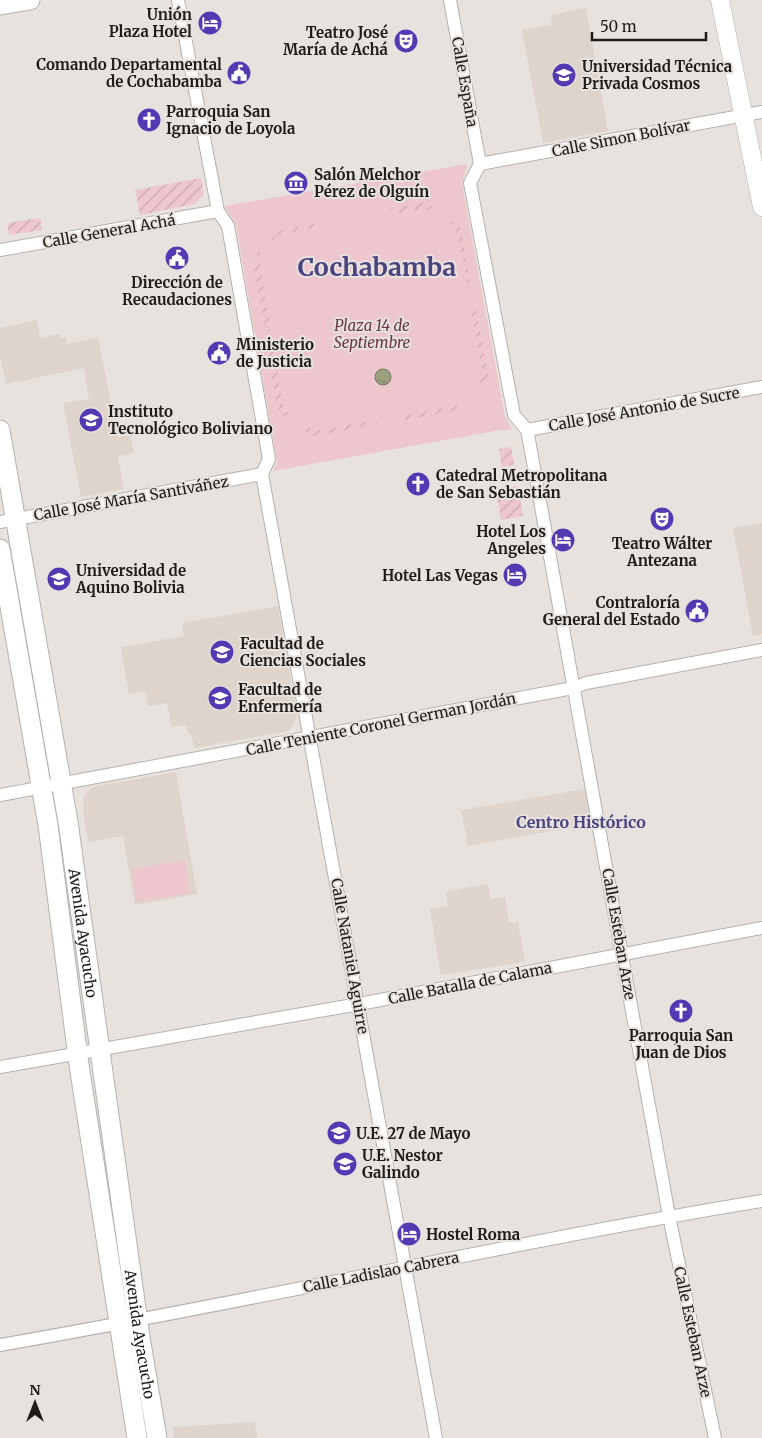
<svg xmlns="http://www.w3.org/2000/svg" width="762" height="1438" font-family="Merriweather,serif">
<defs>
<pattern id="garden-furrows" width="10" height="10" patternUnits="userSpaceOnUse" patternTransform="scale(1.25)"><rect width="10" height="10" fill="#edc7cd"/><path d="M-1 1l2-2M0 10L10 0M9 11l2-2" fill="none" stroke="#cbaaaf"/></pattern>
<pattern id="water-ripples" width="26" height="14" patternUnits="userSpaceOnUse" patternTransform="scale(1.25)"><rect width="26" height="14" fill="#9ba17f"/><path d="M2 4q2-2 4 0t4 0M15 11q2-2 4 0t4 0" fill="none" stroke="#7e8267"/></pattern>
</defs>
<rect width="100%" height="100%" fill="#e7e2de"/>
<!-- built -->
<path fill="#dfd4cb" d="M586,8l22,123 -65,12 -21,-113 30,-5 -1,-10z
M37,320l3,18 20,-4v4l5,-1 2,7 31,-6 20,99 12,-2 4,18 -16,3 6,33 -43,8 -18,-94 26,-4 -5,-31 -78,16 -6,-29v-27z
M762,523v111l-9,2 -20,-108z
M278,606l19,112 -8,13 -95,17 -3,-14h-3l-2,-9 -15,2 -4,-24 -19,3 -3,-15 -16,3 -8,-47 63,-11 -2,-13z
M176,772l21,122 -62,11 -12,-69 -35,6 -5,-32 1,-14 8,-9z
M585,789l6,35 -123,22 -7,-36z
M488,884l3,15 14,-2 4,26 9,-1 7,40 -84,13 -11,-66 18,-3 -2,-15z
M255,1422l2,16h-83l-1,-11z"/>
<!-- park -->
<path fill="#edc7cd" d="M467,164l-5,20 43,233 7,13h-11l-228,41 4,-9 -41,-237 -11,-19z
M185,860l5,33 -53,9 -6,-33z"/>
<!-- garden -->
<path fill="url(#garden-furrows)" d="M201,178l3,16 -9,10 -55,11 -5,-25z
M426,202l7,5 -3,4 -5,-3 -34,7 -1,-6z
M40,218l2,12 -33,5 -2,-12z
M453,221l7,4 12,65h-3l-13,-61 -6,-4z
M319,223l1,4 -43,8 -4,5 -3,-2 5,-7z
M259,252l4,3 -4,7 12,69 -5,1 -13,-70z
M475,304l13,71 -7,9 -3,-3 5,-8 -13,-68z
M266,342h5l13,68 7,5 -4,4 -8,-6z
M466,398l3,3 -5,8 -59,11v-5l56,-10z
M376,420l1,4 -64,12 -8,-5 3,-4 6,4z
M511,447l3,18 -12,2 -3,-18z
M518,486l5,30 -22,4 -5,-30z"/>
<!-- water -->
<path fill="url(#water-ripples)" stroke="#757961" d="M375 377a8 8 0 1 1 16 0a8 8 0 1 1-16 0Z"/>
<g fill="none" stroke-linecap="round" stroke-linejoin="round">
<defs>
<path id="minor" d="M178,0l40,211 10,15 41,233 -7,15
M450,0l30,164
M480,164l-10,19 44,232 13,15 2,10 140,776 46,222
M480,164l282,-52
M0,250l218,-39
M527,430l235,-43
M262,474l174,964
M0,522l262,-48
M0,795l573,-107 13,-5 176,-33
M0,1067l359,-63 403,-76
M0,1345c255,-44 507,-102 762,-144"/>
<path id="secondary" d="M720,0l42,207"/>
<g id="primary">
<path d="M0,5l30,-5"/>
<path id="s1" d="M0,430l68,392 72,515 17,101"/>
<path d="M0,549l48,276 31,240 58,373"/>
</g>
</defs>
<!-- minor casing -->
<use href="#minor" stroke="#b6b1ad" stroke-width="14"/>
<!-- secondary casing -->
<use href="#secondary" stroke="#b6b1ad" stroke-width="19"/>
<!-- primary casing -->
<use href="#primary" stroke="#b6b1ad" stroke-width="21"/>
<!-- minor -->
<use href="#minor" stroke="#fff" stroke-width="12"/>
<!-- secondary -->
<use href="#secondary" stroke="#fff" stroke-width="18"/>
<!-- primary -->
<use href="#primary" stroke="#fff" stroke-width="19"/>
</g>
<!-- icons -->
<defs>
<symbol id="hotel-disc" viewBox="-11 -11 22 22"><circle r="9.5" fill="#543ab2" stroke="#e7e2de"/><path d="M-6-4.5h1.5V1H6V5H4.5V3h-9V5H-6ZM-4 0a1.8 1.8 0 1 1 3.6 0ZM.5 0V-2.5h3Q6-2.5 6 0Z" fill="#fff"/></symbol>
<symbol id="theatre-disc" viewBox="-11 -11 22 22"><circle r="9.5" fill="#543ab2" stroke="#e7e2de"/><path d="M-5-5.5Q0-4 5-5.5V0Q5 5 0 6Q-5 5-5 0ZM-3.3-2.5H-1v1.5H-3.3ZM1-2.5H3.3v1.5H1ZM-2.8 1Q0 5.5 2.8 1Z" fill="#fff"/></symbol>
<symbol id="civic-disc" viewBox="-11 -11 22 22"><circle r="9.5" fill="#543ab2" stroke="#e7e2de"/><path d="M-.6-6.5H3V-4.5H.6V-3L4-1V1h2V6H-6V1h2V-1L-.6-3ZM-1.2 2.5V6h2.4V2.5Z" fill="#fff"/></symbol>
<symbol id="university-disc" viewBox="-11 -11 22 22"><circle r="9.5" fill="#543ab2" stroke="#e7e2de"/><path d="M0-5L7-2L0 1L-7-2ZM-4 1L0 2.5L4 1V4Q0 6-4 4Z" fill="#fff"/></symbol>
<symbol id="church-disc" viewBox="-11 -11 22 22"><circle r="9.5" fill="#543ab2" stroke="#e7e2de"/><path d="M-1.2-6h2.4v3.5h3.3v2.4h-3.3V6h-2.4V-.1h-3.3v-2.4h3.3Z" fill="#fff"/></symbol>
<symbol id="museum-disc" viewBox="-11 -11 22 22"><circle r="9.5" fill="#543ab2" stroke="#e7e2de"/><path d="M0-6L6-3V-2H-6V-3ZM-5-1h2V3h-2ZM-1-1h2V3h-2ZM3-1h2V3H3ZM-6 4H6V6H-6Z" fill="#fff"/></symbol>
<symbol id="school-disc" viewBox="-11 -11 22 22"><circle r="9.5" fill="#543ab2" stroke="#e7e2de"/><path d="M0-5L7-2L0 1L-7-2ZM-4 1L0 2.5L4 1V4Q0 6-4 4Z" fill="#fff"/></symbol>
</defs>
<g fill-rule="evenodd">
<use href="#hotel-disc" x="196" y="9" width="28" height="28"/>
<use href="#theatre-disc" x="392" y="27" width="28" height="28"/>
<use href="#civic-disc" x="225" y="59" width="28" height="28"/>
<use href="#university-disc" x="550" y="61" width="28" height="28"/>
<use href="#church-disc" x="135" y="106" width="28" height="28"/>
<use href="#museum-disc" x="282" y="169" width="28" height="28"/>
<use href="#civic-disc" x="163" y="244" width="28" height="28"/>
<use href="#civic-disc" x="205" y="339" width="28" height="28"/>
<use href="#university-disc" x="77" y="406" width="28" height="28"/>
<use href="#church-disc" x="404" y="470" width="28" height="28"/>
<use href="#theatre-disc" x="648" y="505" width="28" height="28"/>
<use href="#hotel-disc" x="549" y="526" width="28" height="28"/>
<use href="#hotel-disc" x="501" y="561" width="28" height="28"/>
<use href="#university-disc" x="45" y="565" width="28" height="28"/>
<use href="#civic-disc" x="683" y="597" width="28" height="28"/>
<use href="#university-disc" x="208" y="638" width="28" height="28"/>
<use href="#university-disc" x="206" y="684" width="28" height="28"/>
<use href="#church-disc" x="667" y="997" width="28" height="28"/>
<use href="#school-disc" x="325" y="1119" width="28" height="28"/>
<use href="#school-disc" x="331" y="1150" width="28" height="28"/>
<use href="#hotel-disc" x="395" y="1220" width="28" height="28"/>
</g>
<g text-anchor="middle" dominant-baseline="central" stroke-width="4" stroke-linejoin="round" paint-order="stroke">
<!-- poi labels -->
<g font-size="15" font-weight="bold" fill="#1d1c1a" stroke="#e7e2de" text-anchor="start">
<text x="192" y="14" text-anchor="end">Unión<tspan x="192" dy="17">Plaza Hotel</tspan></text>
<text x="388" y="32" text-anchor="end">Teatro José<tspan x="388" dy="17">María de Achá</tspan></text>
<text x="222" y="64" text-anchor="end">Comando Departamental<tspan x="222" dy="17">de Cochabamba</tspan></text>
<text x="582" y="66">Universidad Técnica<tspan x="582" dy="17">Privada Cosmos</tspan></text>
<text x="166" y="111">Parroquia San<tspan x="166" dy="17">Ignacio de Loyola</tspan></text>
<text x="314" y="174">Salón Melchor<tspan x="314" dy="17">Pérez de Olguín</tspan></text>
<text x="177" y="282" text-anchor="middle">Dirección de<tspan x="177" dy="17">Recaudaciones</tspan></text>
<text x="236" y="344">Ministerio<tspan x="236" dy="17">de Justicia</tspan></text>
<text x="108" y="411">Instituto<tspan x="108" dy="17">Tecnológico Boliviano</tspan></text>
<text x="436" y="475">Catedral Metropolitana<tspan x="436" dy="17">de San Sebastián</tspan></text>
<text x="546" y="531" text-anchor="end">Hotel Los<tspan x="546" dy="17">Angeles</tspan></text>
<text x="662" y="543" text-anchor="middle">Teatro Wálter<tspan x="662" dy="17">Antezana</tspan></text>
<text x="76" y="570">Universidad de<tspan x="76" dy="17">Aquino Bolivia</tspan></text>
<text x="498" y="575" text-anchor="end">Hotel Las Vegas</text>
<text x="680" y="602" text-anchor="end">Contraloría<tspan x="680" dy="17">General del Estado</tspan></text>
<text x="240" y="643">Facultad de<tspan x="240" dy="17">Ciencias Sociales</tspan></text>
<text x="238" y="689">Facultad de<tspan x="238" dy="17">Enfermería</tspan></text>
<text x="681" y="1035" text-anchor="middle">Parroquia San<tspan x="681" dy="17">Juan de Dios</tspan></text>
<text x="356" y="1133">U.E. 27 de Mayo</text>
<text x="362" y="1155">U.E. Nestor<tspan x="362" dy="17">Galindo</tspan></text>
<text x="426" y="1234">Hostel Roma</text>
</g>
<!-- street labels -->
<g font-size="15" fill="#1d1c1a" stroke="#e7e2de">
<text transform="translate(465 82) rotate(80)">Calle España</text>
<text transform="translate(621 138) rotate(-11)">Calle Simon Bolívar</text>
<text transform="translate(109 231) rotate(-10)">Calle General Achá</text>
<text transform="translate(644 409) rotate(-10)">Calle José Antonio de Sucre</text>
<text transform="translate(131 498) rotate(-10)">Calle José María Santiváñez</text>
<text transform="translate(381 724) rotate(-11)">Calle Teniente Coronel German Jordán</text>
<text stroke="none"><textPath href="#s1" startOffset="510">Avenida Ayacucho</textPath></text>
<text transform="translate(619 934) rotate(80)">Calle Esteban Arze</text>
<text transform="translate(350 956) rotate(80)">Calle Nataniel Aguirre</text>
<text transform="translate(470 983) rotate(-11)">Calle Batalla de Calama</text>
<text transform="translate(381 1272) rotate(-11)">Calle Ladislao Cabrera</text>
<text transform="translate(693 1332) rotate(78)">Calle Esteban Arze</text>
<text stroke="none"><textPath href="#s1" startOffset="915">Avenida Ayacucho</textPath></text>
</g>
<!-- park labels -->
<g font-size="15" font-style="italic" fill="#6b3541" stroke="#e7e2de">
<text x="372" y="325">Plaza 14 de<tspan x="372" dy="17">Septiembre</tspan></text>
</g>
<!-- neighbourhood labels -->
<g font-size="16" font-weight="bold" fill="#4a4380" stroke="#e7e2de">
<text x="581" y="822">Centro Histórico</text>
</g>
<!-- town labels -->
<g font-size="25" font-weight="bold" fill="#4a4380" stroke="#e7e2de">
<text x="377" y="267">Cochabamba</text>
</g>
</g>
<!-- north arrow -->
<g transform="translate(35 1403)" stroke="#e7e2de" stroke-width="4" paint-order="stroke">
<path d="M0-4L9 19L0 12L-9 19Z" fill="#1d1c1a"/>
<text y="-8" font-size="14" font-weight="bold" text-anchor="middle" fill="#1d1c1a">N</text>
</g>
<!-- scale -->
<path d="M592 32v8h114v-8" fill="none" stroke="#1d1c1a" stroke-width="2.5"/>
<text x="600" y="32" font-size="15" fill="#1d1c1a" stroke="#e7e2de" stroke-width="4" paint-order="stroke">50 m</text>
</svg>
